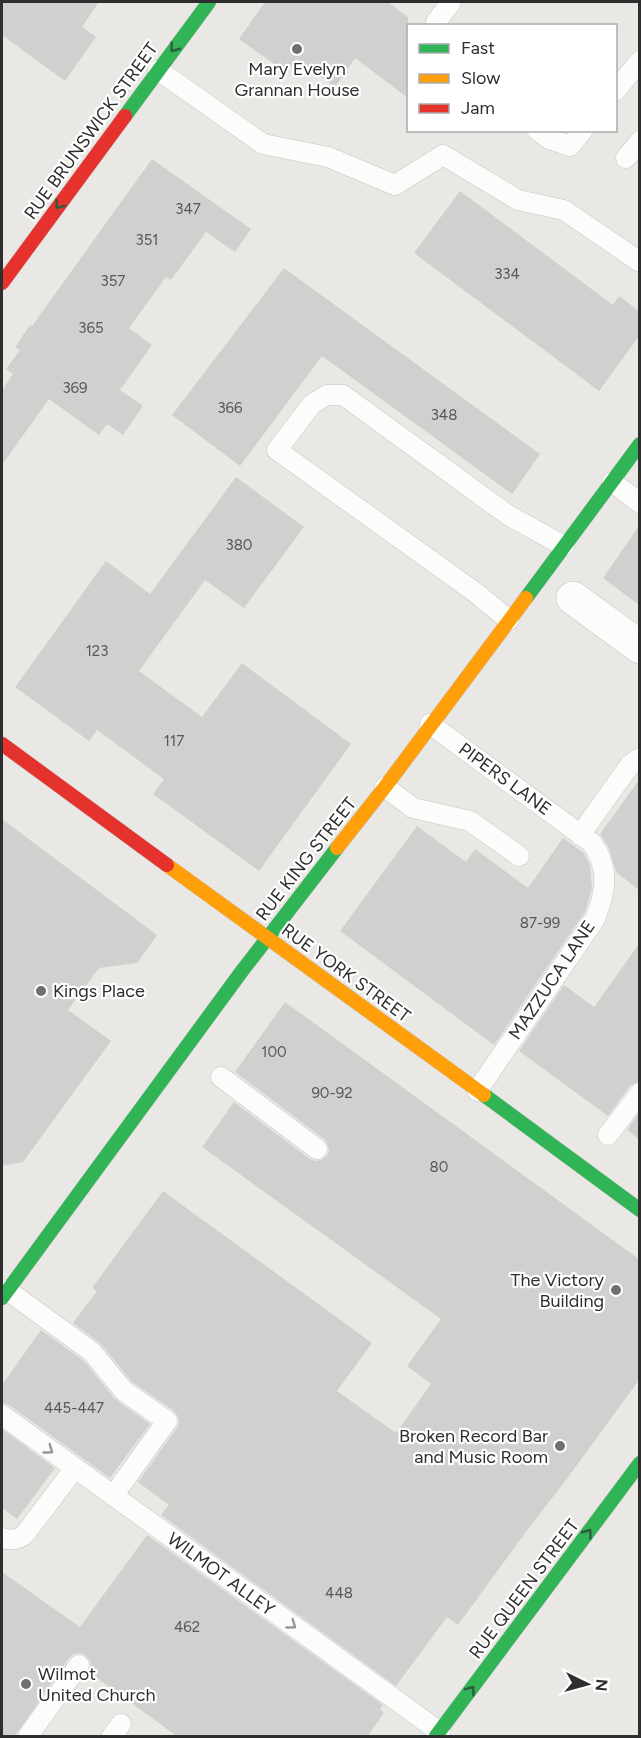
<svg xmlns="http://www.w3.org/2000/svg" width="641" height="1738" font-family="Figtree,sans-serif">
<rect width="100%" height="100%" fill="#eae8e5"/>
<!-- building -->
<path fill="#d2d0ce" d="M2,2h97l-17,25 14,10 -31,44 -63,-46z
M265,2h123l20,15v81l-53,-40 -20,29 -39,-28 -9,14 -48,-34z
M152,159l99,70 -16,23 -29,-20 -35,48 -5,-3 -37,51 23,17 -32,45 23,16 -20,29 -16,-11 -8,11 -50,-36 -47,66v-74l11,-17 -7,-5 14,-19 -5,-3 15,-22 2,1z
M460,191l153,114 6,-9 20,15v25l-40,55 -185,-138z
M284,268l256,186 -28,40 -190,-138 -82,110 -68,-51z
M236,477l68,50 -60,81 -39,-28 -66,91 63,46 40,-54 109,81 -92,127 -106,-77 11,-15 -67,-49 -8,11 -74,-54 91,-126 44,33z
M639,526v79l-36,-27z
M639,780v110l-23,-18 -7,-24 -9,-14z
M2,819l155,116 -20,28 -38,5 -31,42 43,31 -88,121 -21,4z
M417,826l49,36 9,-13 53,39 35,-50 21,15 6,13 2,22 -7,24 -91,133 -154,-114z
M639,944v137l-9,5 -22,30 -89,-65 45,-66 30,22z
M285,1002l354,257v121l-73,100 -38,49 -70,96 -11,-8 -51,69 -235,-171 8,-10 -31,-23 39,-54 2,-5 -1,-6 -4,-6 -42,-29 -31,-38 -28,-21 24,-32 -5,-3 71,-97 209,152 -35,48 59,42 35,-49 -24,-18 34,-47 -239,-172 32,-45 76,57 5,2 6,-1 6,-4 2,-5 -1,-6 -4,-6 -89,-67z
M639,1113v26l-12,-9z
M41,1330l43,31 31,38 35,25 -40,54 -101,-73 -7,-2v-18z
M2,1429l53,39 -38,51 -15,-11z
M147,1535l236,170 -3,4 4,4 -17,24h-189l-89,-65 2,-6 -1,-6 -5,-5 -5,-2 -6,1 -5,4 -55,79h-12v-165l78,55z"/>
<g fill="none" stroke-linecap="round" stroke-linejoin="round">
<defs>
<path id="lane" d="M436,22l15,-20
M158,70l105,74 65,13 67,28 48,-30 75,45 46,10 76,52
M616,90l24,-29
M537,130l12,9 21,7 13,-16
M626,158l14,-17
M612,482l28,21
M509,620l-33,-27 -199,-143 35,-46 15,-9h16l165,120 56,31
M430,724l162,119c18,26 14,48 3,76l-118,172
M385,787l28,21 57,13 49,35
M580,835l50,-70 10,-7
M221,1077l96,72
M608,1135l32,-42
M7,1290l85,62 32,39 43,30 -54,75
M2,1415l438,317
M2,1538c9,3 16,2 23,-4l50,-66
M28,1736l51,-71
M112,1736l9,-12"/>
<path id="street" d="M573,598l67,49"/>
<path id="fast" d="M125,116l84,-114
M526,598l114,-154
M484,1095l156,115
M2,1298l240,-327 95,-123
M436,1736l204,-273"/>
<path id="slow" d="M337,848l48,-61 141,-189
M167,865l317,230"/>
<path id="jam" d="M2,283l123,-167
M2,744l165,121"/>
</defs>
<!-- lane casing -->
<use href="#lane" stroke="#c7c6c7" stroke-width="21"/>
<!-- street casing -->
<use href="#street" stroke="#c7c6c7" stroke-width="34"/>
<!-- fast casing -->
<use href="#fast" stroke="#c7c6c7" stroke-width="15"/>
<!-- slow casing -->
<use href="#slow" stroke="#c7c6c7" stroke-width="15"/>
<!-- jam casing -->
<use href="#jam" stroke="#c7c6c7" stroke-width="15"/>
<!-- lane -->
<use href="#lane" stroke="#fcfcfb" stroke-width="20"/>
<!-- street -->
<use href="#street" stroke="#fcfcfb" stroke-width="33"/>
<!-- fast -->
<use href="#fast" stroke="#30b455" stroke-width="14"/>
<!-- slow -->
<use href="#slow" stroke="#ff9f0a" stroke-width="14"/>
<!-- jam -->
<use href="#jam" stroke="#e5322d" stroke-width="14"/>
</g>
<!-- one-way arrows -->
<defs><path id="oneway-chevron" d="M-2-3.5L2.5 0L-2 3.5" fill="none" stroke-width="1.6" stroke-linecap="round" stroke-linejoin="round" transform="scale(1.5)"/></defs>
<g stroke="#2f5d3c">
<use href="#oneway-chevron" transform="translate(174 48) rotate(127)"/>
<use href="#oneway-chevron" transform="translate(59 205) rotate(126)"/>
<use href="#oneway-chevron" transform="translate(588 1533) rotate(-53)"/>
<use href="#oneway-chevron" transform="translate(471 1690) rotate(-53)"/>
</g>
<g stroke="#959594">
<use href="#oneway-chevron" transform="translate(49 1450) rotate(36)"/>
<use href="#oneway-chevron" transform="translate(292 1625) rotate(36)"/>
</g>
<!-- markers -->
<g fill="#706f6e" stroke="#fff" stroke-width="2">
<circle cx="297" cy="49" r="6"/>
<circle cx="41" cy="991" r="6"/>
<circle cx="616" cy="1290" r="6"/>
<circle cx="560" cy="1446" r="6"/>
<circle cx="26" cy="1684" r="6"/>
</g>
<g text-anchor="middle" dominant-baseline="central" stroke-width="4.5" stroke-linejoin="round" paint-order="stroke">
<!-- number labels -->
<g font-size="15" fill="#585757">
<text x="188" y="209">347</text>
<text x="147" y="240">351</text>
<text x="507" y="274">334</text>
<text x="113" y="281">357</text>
<text x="91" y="328">365</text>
<text x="75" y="388">369</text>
<text x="230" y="408">366</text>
<text x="444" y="415">348</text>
<text x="239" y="545">380</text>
<text x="97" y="651">123</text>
<text x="174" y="741">117</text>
<text x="540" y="923">87-99</text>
<text x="274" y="1052">100</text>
<text x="332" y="1093">90-92</text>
<text x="439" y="1167">80</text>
<text x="74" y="1408">445-447</text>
<text x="339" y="1593">448</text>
<text x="187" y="1627">462</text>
</g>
<!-- poi labels -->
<g font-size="18" fill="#2e2e2e" stroke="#fff" text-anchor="start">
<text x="297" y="69" text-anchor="middle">Mary Evelyn<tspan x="297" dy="21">Grannan House</tspan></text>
<text x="53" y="991">Kings Place</text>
<text x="604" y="1280" text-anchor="end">The Victory<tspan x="604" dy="21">Building</tspan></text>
<text x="548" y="1436" text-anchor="end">Broken Record Bar<tspan x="548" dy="21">and Music Room</tspan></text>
<text x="38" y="1674">Wilmot<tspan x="38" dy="21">United Church</tspan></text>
</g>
<!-- street labels -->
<g font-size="18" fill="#2e2e2e" stroke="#fff">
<text transform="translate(91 131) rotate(-54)">RUE BRUNSWICK STREET</text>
<text transform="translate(505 779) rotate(36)">PIPERS LANE</text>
<text transform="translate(306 859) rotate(-52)">RUE KING STREET</text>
<text transform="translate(346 973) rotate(36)">RUE YORK STREET</text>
<text transform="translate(552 980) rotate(-56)">MAZZUCA LANE</text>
<text transform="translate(221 1574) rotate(36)">WILMOT ALLEY</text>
<text transform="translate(524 1589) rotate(-53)">RUE QUEEN STREET</text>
</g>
</g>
<!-- border -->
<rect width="641" height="1738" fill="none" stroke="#2e2e2e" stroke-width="6"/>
<!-- legend -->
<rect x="407" y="24" width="210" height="108" fill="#ffffff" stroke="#ababab" stroke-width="1.5"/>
<rect x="419" y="44" width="30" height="9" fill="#30b455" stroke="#ababab" stroke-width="1.5"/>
<text x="461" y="54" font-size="18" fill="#2e2e2e">Fast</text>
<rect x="419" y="74" width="30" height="9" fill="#ff9f0a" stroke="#ababab" stroke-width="1.5"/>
<text x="461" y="84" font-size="18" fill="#2e2e2e">Slow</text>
<rect x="419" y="104" width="30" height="9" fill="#e5322d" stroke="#ababab" stroke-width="1.5"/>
<text x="461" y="114" font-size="18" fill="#2e2e2e">Jam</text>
<!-- north arrow -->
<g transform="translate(587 1684) rotate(95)" stroke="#ffffff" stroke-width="4.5" paint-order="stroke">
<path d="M0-4.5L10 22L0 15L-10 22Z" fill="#2e2e2e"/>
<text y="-9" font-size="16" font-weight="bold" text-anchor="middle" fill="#2e2e2e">N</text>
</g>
</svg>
